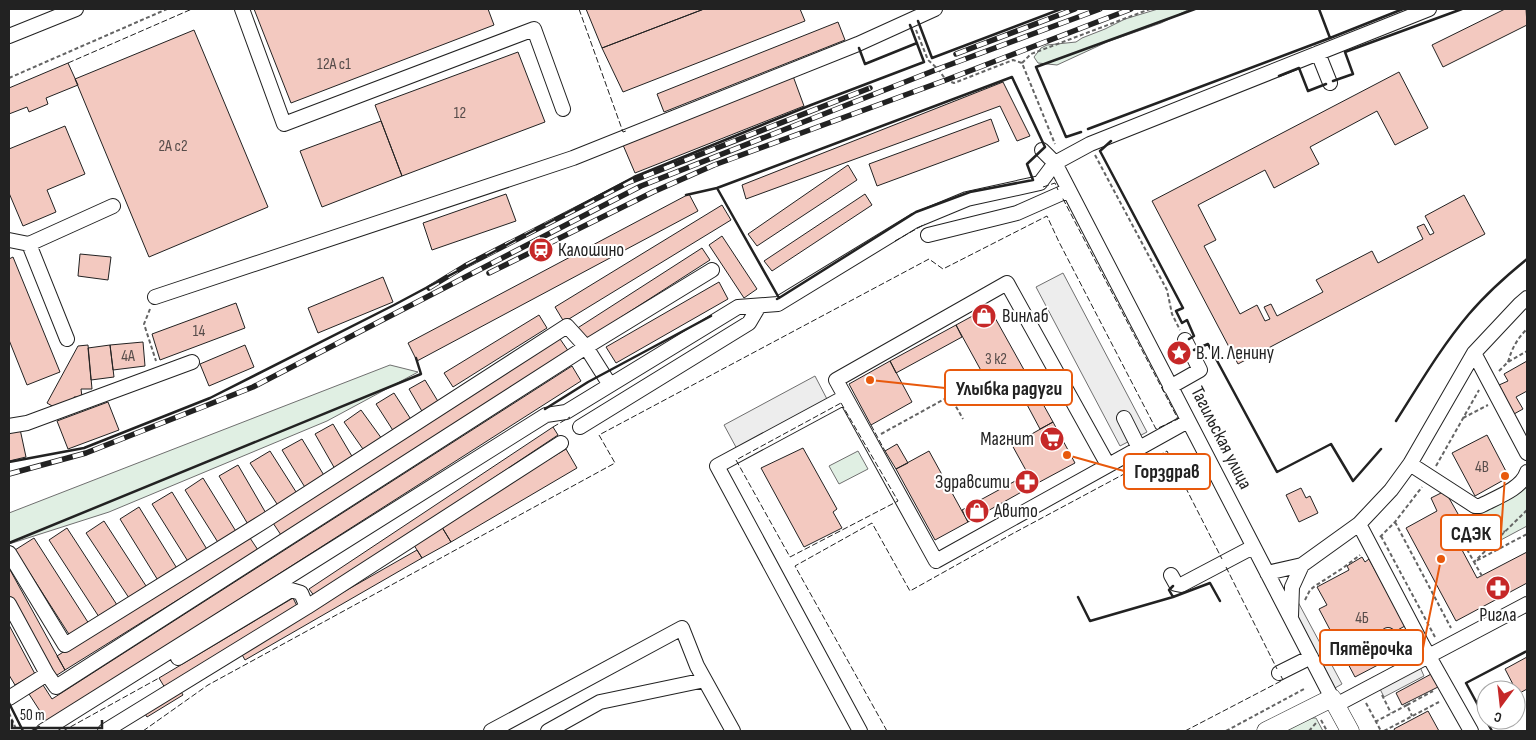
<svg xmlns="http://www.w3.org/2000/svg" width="1536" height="740" font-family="'Sofia Sans Condensed',sans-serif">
<rect width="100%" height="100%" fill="#fff"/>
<!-- green -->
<path fill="#e0efe3" stroke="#6f6f6f" d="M1158,9h32l-29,14 -54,19 -50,23 -19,-2 -4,-6 7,-9 6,-3 29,-3 6,-4 23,-9 20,-10z
M390,365l28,7 -91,49 -218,91 -100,32v-31z
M858,451l10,18 -29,15 -10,-18z
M1527,482v44l-43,23 -17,-32 59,-32z
M1312,718h4l7,13h-40z"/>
<!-- parking -->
<path fill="#ededed" stroke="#6f6f6f" d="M1063,273l84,159 -27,14 -84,-159z
M815,376l13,25 -91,48 -13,-24z
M1298,602l44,82 -7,4 -44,-83z
M1420,667l4,9 -40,21 -4,-8z"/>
<!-- building -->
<path fill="#f3c9c0" stroke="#222" d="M254,9h234l6,16 -203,78z
M586,9h118l-102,39z
M704,9h96l5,12 -182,71 -21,-44z
M1505,9h21l1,16 -84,42 -11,-22z
M838,22l7,18 -181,72 -7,-18z
M194,30l74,177 -119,50 -74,-178z
M518,52l27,70 -143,54 -27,-71z
M68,63l10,22 -32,13 2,6 -19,8 -2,-5 -18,7v-26z
M1399,72l29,56 -33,17 -18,-34 -67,36 9,17 -45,24 -9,-18 -67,35 18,35 -12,6 36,68 17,-9 8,16 5,-2 -6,-12 7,-3 6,12 46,-24 -7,-12 56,-29 6,12 45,-24 -6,-12 7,-3 6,11 4,-2 -9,-17 39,-21 21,39 -247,130 -86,-163z
M793,76l11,30 -169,67 -12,-28z
M1003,82l27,54 -13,5 -17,-35 -254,93 -4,-14z
M991,119l8,22 -122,45 -8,-22z
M381,121l21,55 -80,31 -22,-56z
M65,126l20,48 -38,16 9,22 -33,14 -14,-33v-44z
M848,165l9,15 -100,66 -9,-12z
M506,194l10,27 -84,29 -9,-27z
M689,194l9,17 -281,150 -9,-18z
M865,194l7,11 -100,66 -8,-10z
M722,205l9,15 -167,102 -9,-15z
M722,236l35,53 -13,9 -35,-53z
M702,248l8,12 -126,81 -8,-12z
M80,254l31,3 -3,23 -30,-4z
M13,257l47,115 -33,13 -18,-45v-81z
M383,277l10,25 -75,31 -10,-25z
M719,282l9,17 -112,64 -10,-16z
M236,303l9,25 -85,32 -8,-26z
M989,307l39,70 -33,19 -39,-71z
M539,315l8,13 -94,59 -9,-14z
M956,325l6,12 -66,36 -6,-12z
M558,336l11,16 -286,186 -10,-15z
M143,342l2,24 -32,4 -3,-25z
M88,345l4,44h-11l1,8h-8v3l-20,7 -7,-4 31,-57z
M110,345l4,32 -23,3 -3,-32z
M245,345l9,22 -45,19 -9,-22z
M890,361l22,41 -41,23 -22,-41z
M1527,361v30l-11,6 7,12 -9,5 -15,-29 9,-4 -4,-7z
M572,366l9,15 -534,341 -18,-28 14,-9 9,14z
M1028,377l25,45 -13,7 -24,-45z
M425,380l14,23 -16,10 -14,-24z
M394,393l18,28 -18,11 -18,-28z
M108,402l11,28 -51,19 -11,-28z
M361,410l21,29 -17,13 -21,-30z
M1053,422l22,41 -41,22 -22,-40z
M333,424l20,34 -18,11 -20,-35z
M553,427l5,8 -243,162 -6,-8z
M20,429l6,28 -17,4v-30z
M1487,435l22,42 -34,19 -23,-43z
M302,439l23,38 -19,12 -24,-39z
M897,444l11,19 -12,6 -11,-18z
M803,448l34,61 -4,3 9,16 -38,19 -43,-79z
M566,449l11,19 -126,74 -11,-18z
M270,451l28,44 -19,12 -29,-44z
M929,451l39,71 -33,18 -39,-71z
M238,465l29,50 -18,11 -30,-50z
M1028,474l6,11 -66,37 -6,-12z
M203,478l34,55 -18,11 -34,-54z
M1301,488l5,10 4,-2 8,17 -19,9 -13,-27z
M1445,491l21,37 -12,7 23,43 50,-26v31l-71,38 -50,-93 31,-17 -6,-13z
M172,492l36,59 -19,12 -37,-59z
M139,507l39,63 -19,12 -39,-63z
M104,521l44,68 -17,12 -45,-68z
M440,524l11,18 -29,16 -10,-16z
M67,528l52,80 -18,12 -52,-80z
M248,535l10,15 -193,120 -8,-14z
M34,538l57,89 -19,12 -57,-89z
M417,550l5,8 -177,102 -5,-9z
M1362,557l3,5 4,-3 36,67 -39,21 10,19 -21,11 -36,-68 8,-4 -10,-18 32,-17 -2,-4z
M9,568l56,102 -11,7 -45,-82z
M293,598l5,10 -133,80 -6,-10z
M9,625l26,49 -20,11 -6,-10z
M1527,657v32l-9,5 -13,-25z
M1433,673l7,13 -38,19 -6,-12z
M179,688l4,7 -36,22 -4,-6z
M1428,711l11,20h-44l-1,-2z"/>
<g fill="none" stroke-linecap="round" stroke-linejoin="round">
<defs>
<path id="minor" d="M242,9l42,115 250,-95 29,80
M9,36l67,-27
M1318,53l12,30
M1042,150l13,13 277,535
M928,235l89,-22 52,-23
M9,240l20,4 38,95
M29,244l84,-38
M155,297l418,-139 285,-114 77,-35
M1474,353l53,100
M1170,387l30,-17 -15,-30
M845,397l-128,69 143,265
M1124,418l15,30
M9,426l18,-3 165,-61
M580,427l169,-104 10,-17
M1410,464l65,42h5c15,-8 42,-17 47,-34
M1108,465l-101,-182 -171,97 100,181 252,-140
M1359,524l64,122 48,85
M9,553l56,92 201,-125 301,-194 19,21 24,38
M1267,573l35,-8 57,-41 32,-34 19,-26 64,-111 46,-49 7,-6
M1171,575l5,9 5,1 72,-38
M9,604l38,70 9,13 530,-340 126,-77
M1291,616l1,-29 10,-22
M1388,635l18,33
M178,658l113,-68 10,3 6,14 254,-164
M1279,673l32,-16
M9,698l38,-24
M1336,705l191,-101
M43,731l503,-316 20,-3 172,-105 40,-3 136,-83 53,-22 73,-16 15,-20 35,-19 339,-135
M105,731l202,-124
M491,731l191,-103 15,38 36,65
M548,731l52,-29 105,-22"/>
<path id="major" d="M1266,731l66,-33 18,33"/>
</defs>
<!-- minor casing -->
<use href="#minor" stroke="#222" stroke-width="16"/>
<!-- major casing -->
<use href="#major" stroke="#222" stroke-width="19"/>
<!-- path -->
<path stroke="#646464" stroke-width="2" stroke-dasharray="4 2.5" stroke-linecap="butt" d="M916,30l12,30 10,9 8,11 8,3 59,-23 9,3 33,81
M1022,63l9,-9 119,-45
M9,78l158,-69
M1095,155l72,135 5,24 8,16
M150,309l-6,15 12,37
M1508,362c4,-14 9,-23 19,-33
M1499,371l9,-9 19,-11
M1463,418l25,-13
M881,434l69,-38 13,23
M1436,466l43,-76
M1463,515v4l6,12 -1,4 -3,1 -1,3v5l10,18 53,-52
M1480,520l25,12
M1395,522l56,106
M1381,536l54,101
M1380,537l15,-15 27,-35
M1482,576l-8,-14 53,-28
M1305,600l5,-10 5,-4 28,-18 17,-13
M1382,695l9,18
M1366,703l15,28
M1407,705l26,-14
M9,713l8,18
M1321,720l6,11
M1375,722l32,-17 5,11
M1226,731l78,-42
M1309,731l7,-8
M1384,731l55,-29"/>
<!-- minor -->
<use href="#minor" stroke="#fff" stroke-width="14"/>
<!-- major -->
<use href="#major" stroke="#fff" stroke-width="18"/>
<defs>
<path id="rail" d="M956,54l119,-45
M489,273l164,-81 61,-27 232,-85 185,-71
M429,288l36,-22 162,-83 243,-95
M9,474l77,-21 167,-66 388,-201 297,-117 162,-60"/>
</defs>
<!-- rail casing -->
<use href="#rail" stroke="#222" stroke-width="5.5"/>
<!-- rail -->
<use href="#rail" stroke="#fff" stroke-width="4" stroke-dasharray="11" stroke-linecap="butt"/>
<!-- fence -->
<path stroke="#222" stroke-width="1" stroke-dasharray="6 2.5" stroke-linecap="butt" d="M579,9l44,123 3,-1
M68,63l124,-54
M1043,187l12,-4 3,7
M895,241l30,-17
M841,403l57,98 -108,56 -54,-97z
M871,425l14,26
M553,427l17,-10
M1226,567l51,102
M1376,666l39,-21 -2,-4
M63,731l96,-53
M143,731l65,-46 407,-222 -16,-28 330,-176 14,10 104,-53 12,26 97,187 22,-10 -116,-222
M887,731l-92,-165 77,-43 38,68 102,-57 155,-83 55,108
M1185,731l98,-51 -2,-4"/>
<!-- wall -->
<path stroke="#222" stroke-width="2.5" d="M918,21l14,37 129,-49
M1330,38l73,-29
M859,48l6,16 52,-21
M1279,76l20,-8 9,23 18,-7
M1012,77l33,70 -18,17 6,16 -63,12 -54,20 -137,86 -62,-110z
M1333,81l20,-7 -8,-22 117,-43
M1088,129l242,-91 -11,-29
M1081,132l-15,5 -30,-70 159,-58
M1111,141l-11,10 83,157 -7,3 6,12 5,-3 7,16 -5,3
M686,195l31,-7 62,110 -2,1
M1194,350l14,-6 69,128 54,-28 22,37 28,-32
M545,409l43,-27 123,-66
M1396,421c23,-36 45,-74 73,-107 17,-20 37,-38 58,-55
M9,462l75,-14 126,-50 184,-93 240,-128 177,-72 113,-43 -14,-37
M9,543l412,-169 -5,-16
M1078,597l12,24 83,-24 37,-14 10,18
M1173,597l-4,-7 4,-4
M1466,683l61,-32
M1466,683l20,37
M9,703l14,28
M1486,720l6,11
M32,731l7,-4"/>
</g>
<!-- icons -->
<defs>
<symbol id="station-disc" viewBox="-11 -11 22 22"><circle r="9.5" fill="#c62828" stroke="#fff"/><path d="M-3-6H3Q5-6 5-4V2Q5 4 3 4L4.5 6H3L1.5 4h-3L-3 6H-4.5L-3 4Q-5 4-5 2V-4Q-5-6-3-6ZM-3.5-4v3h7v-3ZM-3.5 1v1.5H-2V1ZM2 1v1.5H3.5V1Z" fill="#fff"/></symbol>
<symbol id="shop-disc" viewBox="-11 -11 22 22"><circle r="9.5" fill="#c62828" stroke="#fff"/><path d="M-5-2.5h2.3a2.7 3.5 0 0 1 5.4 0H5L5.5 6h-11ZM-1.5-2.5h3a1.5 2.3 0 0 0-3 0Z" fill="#fff"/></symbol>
<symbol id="sight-disc" viewBox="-11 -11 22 22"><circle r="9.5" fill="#c62828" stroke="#fff"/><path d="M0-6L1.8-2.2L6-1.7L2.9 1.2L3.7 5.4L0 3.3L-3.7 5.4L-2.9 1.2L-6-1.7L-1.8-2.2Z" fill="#fff"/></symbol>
<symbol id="supermarket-disc" viewBox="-11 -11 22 22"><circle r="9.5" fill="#c62828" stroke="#fff"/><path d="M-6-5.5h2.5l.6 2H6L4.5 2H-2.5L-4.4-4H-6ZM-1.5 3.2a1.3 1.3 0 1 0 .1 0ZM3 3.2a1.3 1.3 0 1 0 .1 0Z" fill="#fff"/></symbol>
<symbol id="pharmacy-disc" viewBox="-11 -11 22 22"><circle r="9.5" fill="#c62828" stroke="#fff"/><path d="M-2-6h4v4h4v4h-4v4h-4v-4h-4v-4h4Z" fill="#fff"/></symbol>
</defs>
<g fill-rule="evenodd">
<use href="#station-disc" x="527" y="236" width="28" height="28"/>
<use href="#shop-disc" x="970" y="302" width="28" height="28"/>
<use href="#sight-disc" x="1165" y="339" width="28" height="28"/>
<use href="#supermarket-disc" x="1038" y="425" width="28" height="28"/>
<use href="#pharmacy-disc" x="1013" y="468" width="28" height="28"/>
<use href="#shop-disc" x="963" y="497" width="28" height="28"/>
<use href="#pharmacy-disc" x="1484" y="574" width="28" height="28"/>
</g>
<g text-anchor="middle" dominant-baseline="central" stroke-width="4" stroke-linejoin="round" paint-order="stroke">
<!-- number labels -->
<g font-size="16" fill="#564c4a">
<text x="334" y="64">12А с1</text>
<text x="460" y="113">12</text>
<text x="173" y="146">2А с2</text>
<text x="199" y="331">14</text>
<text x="128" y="356">4А</text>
<text x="996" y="359">3 к2</text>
<text x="1482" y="467">4В</text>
<text x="1362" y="618">4Б</text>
</g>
<!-- poi labels -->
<g font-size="19" fill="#222" stroke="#fff" text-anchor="start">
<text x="558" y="250">Калошино</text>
<text x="1002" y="316">Винлаб</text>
<text x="1196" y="353">В. И. Ленину</text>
<text x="1034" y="439" text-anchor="end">Магнит</text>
<text x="1010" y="482" text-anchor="end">Здравсити</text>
<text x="994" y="511">Авито</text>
<text x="1498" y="615" text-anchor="middle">Ригла</text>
</g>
<!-- street labels -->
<g font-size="19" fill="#222" stroke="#fff">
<text transform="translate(1221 438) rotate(63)">Тагильская улица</text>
</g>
</g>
<!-- callouts -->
<path fill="none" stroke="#e8590c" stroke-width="2" d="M870 380L945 388M1067 455L1124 471M1505 476L1501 533M1441 559L1423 648"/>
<g fill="#e8590c" stroke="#fff" stroke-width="2">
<circle cx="870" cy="380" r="5"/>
<circle cx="1067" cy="455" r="5"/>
<circle cx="1505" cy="476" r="5"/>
<circle cx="1441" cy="559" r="5"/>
</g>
<g fill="#fff" stroke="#e8590c" stroke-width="2">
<rect x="945" y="370" width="127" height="35" rx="5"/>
<rect x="1124" y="454" width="86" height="35" rx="5"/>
<rect x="1441" y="515" width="60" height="35" rx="5"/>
<rect x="1320" y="630" width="103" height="35" rx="5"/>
</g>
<g font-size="20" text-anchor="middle" font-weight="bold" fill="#222">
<text x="1009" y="395">Улыбка радуги</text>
<text x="1167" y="478">Горздрав</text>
<text x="1471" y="540">СДЭК</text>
<text x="1371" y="655">Пятёрочка</text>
</g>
<!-- border -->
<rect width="1536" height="740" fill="none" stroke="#222222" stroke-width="20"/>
<!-- north arrow -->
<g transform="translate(1501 705) rotate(195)"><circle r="24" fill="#ffffff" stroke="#a7a7a7"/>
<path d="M0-4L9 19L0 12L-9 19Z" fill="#c62828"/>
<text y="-8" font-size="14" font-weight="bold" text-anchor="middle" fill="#222222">С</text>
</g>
<!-- scale -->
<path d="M12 720v8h90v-8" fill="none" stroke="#222222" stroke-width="2.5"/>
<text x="20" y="720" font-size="15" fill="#222222" stroke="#ffffff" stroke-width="4" paint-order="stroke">50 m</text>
</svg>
